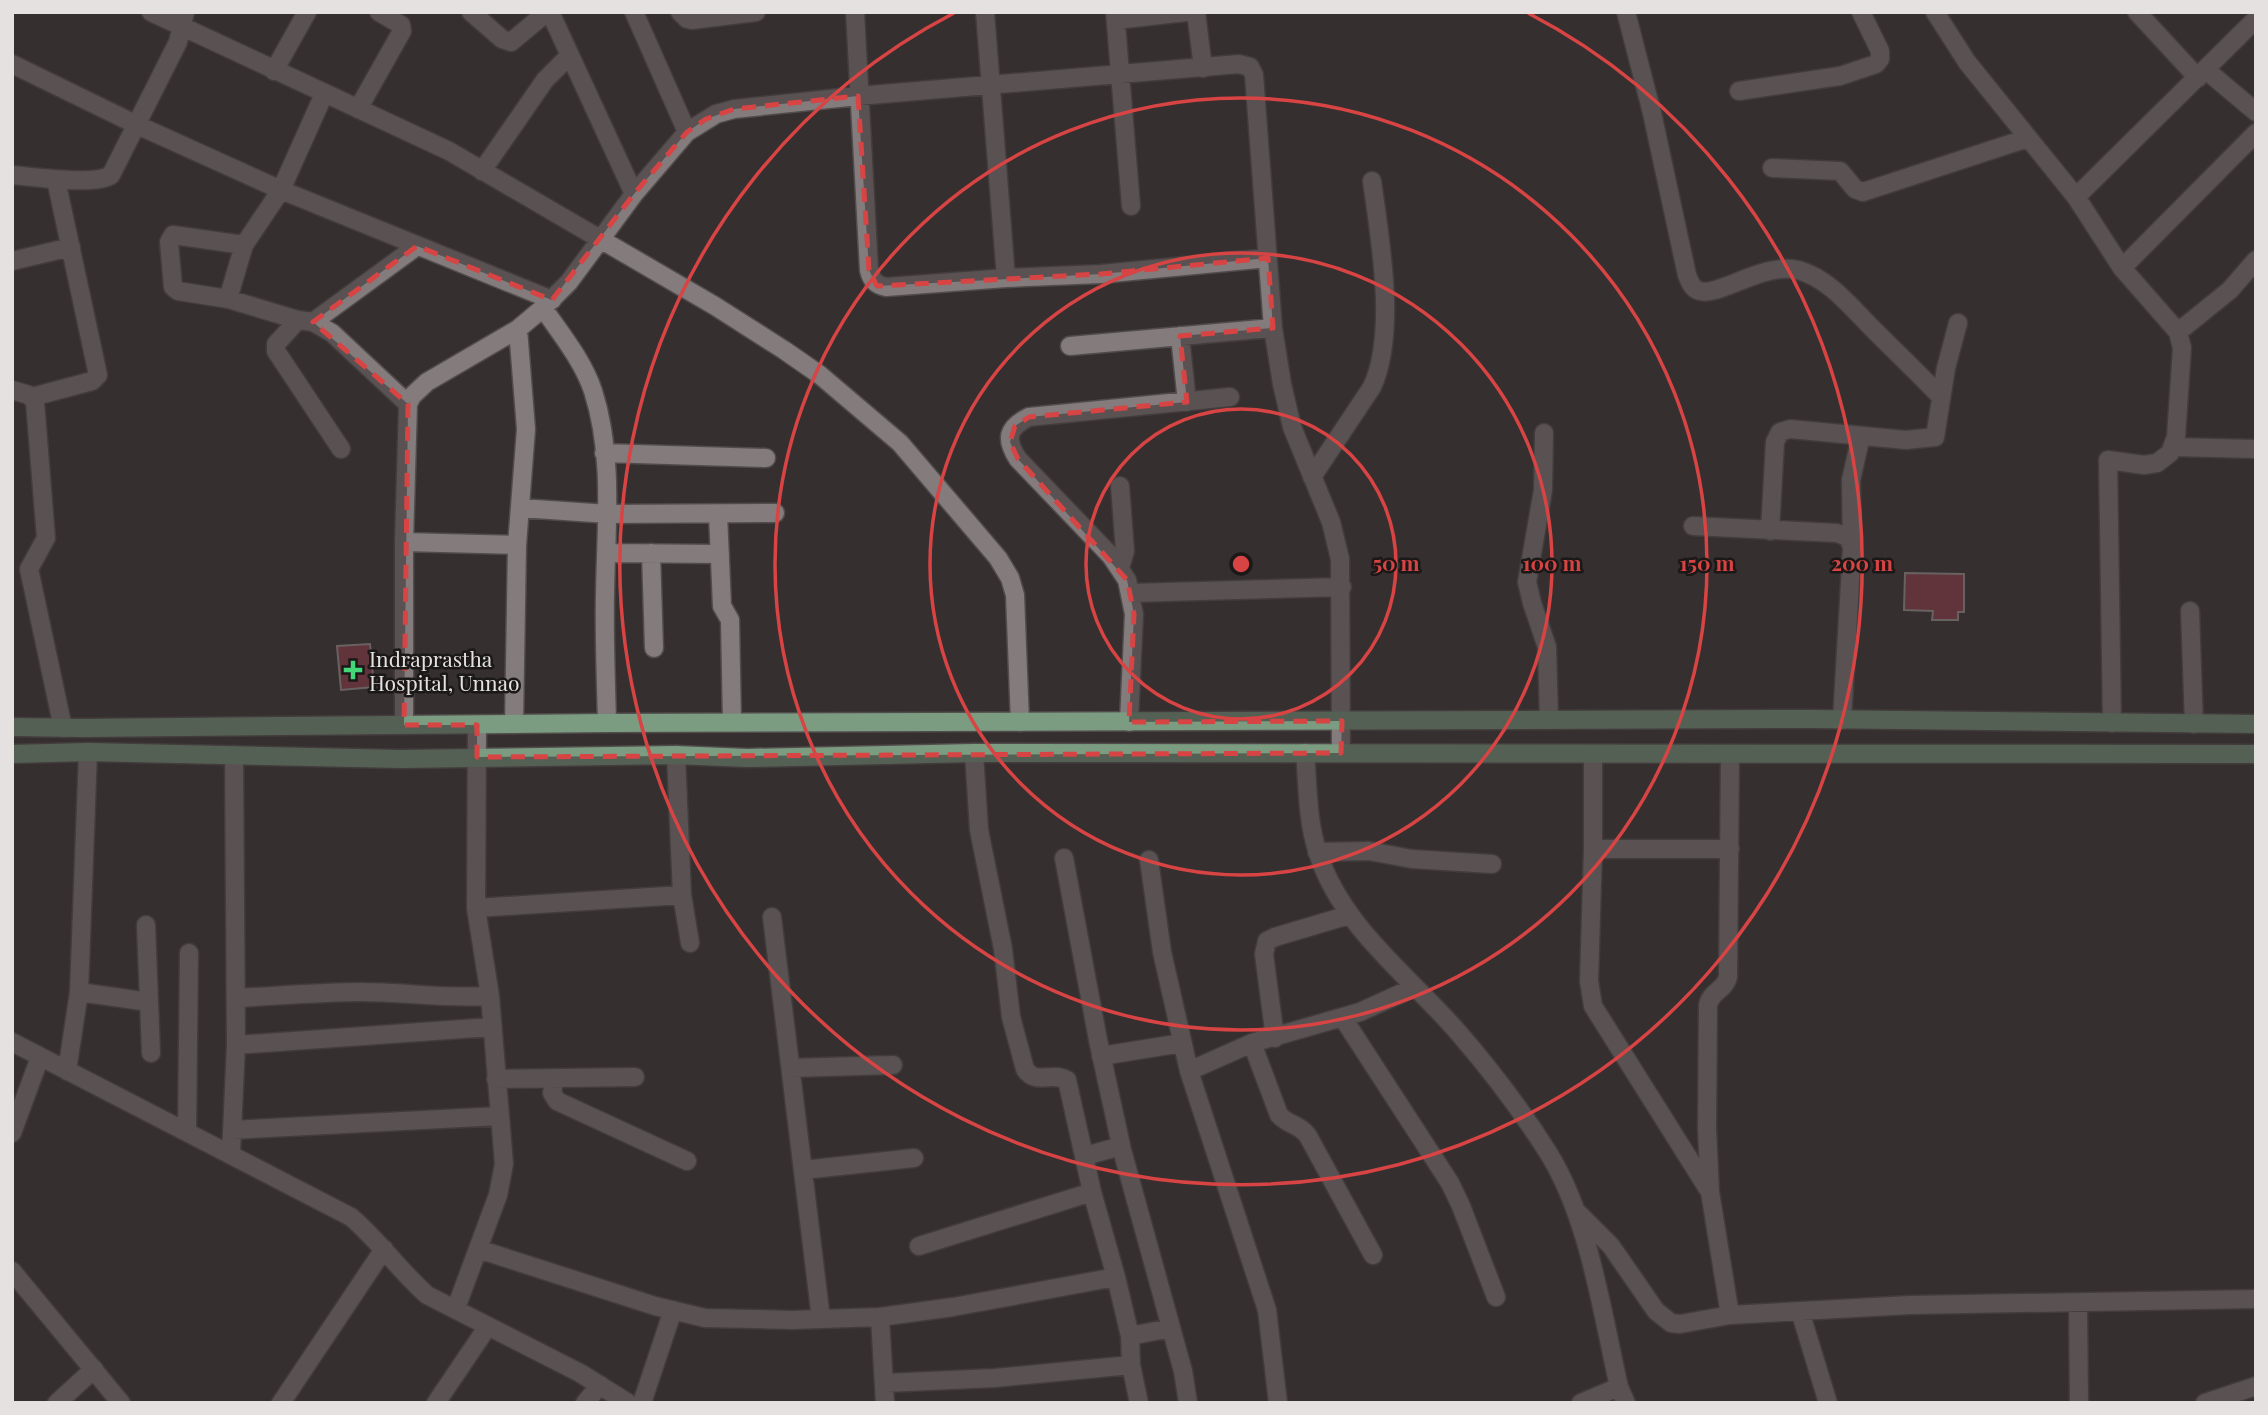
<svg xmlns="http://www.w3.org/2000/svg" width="2268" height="1415" font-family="'Playfair Display',serif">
<rect width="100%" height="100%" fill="#362f30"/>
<!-- building -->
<path fill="#943a49" stroke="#a59d9e" stroke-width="2" d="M1905,573l59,1v38h-6v8h-26l1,-9 -29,-1z
M370,644l4,43 -33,3 -4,-44z"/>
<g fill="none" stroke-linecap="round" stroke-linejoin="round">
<defs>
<path id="street" d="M151,12l298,139 266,155 69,44 36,25 80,68 98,115 12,20 5,17 5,127
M471,12l31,27 9,3 36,-30
M550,12l84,182
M634,12l53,120
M680,12l7,7 5,1 64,-8
M855,12l14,258c2,10 7,15 17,17l120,-9 95,-4 167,-16
M985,12l21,266
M1115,12l16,194
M1196,12l7,56
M1626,12l26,101 35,162c3,7 5,14 13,16 19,6 63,-29 98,-21 33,9 55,40 79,63 21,21 43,42 64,64
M1935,12l32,50 109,135 46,71 56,64 4,16 -6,89 -6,16 -13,10 -13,2 -36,-5 4,263
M2137,12l61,66
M1116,20l70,-8
M12,64l123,60 146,66 271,110
M2206,70l50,42
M274,71l33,-59
M1739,91l101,-15 36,-12 4,-5v-8l-19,-39
M358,109l44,-78 -1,-6 -22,-13
M1772,168l68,3 15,18 8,3 165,-54
M482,171l63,-91 25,-25
M12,175c22,2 83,11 99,0l67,-133 7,-30
M2076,197l180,-178
M244,245l-71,-10 -4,7 4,45 5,4 50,8 70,21 15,2 19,11 76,71
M12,261l59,-14
M2122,268l134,-135
M228,299l16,-54 37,-55 43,-96
M543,308c18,26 40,53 50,83 21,65 13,136 12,203 -1,43 1,86 2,129
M298,320l-22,24v7l65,98
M313,322l104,-76
M2178,332l52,-42 26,-30
M1180,336l7,66
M1070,346l203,-18
M12,390l17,5 6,7 11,136 -17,31 34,159
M32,397l60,-16 6,-6 -42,-195
M1544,433l-1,57 -16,92 5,21 15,44 2,73
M2173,447l83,2
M604,453l162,5
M1312,477l60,-90c25,-54 8,-148 0,-206
M1120,486l5,65 -5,17
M521,508l87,6 167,-1
M718,514l4,92 8,14 2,102
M1693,526l144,7 10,4 4,7
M1770,531l5,-89 5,-10 10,-3 116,11 29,-3 11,-69 12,-45
M404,542l113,3
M608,553l112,1
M651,553l3,95
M1131,593l211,-6
M2190,611l4,113
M1842,720l10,-172 -1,-68 10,-44
M1129,722l5,-108 -7,-34 -16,-24 -93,-97c-13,-20 -11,-31 11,-42l201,-20
M514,724l3,-179 9,-116 -8,-100
M404,725v-183l4,-138 4,-8 15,-14 91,-53 25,-21 26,-26 65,-88 53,-62 29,-18 18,-5 124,-13 381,-32 11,3 4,8 19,253 9,56 10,43 39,95 9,37 1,194
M974,753l5,77 24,119 8,68 14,52c11,17 27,2 42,11l25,112 24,85 14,59 1,29 8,38
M1305,753c3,33 2,68 13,100 23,73 90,122 139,178 33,38 65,80 92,123 40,65 53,158 70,233
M1593,754v95l-4,132 4,25 115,183
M1730,754l-2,223c-3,13 -17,14 -20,28l-1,124 3,63 20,123
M676,755l6,140 8,48
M1593,849h137
M1317,852l52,-1 43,8 80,5
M1064,858l34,182 24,110 61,221 5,32
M1149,860l13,92 27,119 78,239 11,93
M476,908l206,-13
M772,917l49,402
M146,925l5,128
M79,992l70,10
M236,998c41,-2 83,-6 125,-6 43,0 86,7 129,4
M1343,1018l107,165 11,23 35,91
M1275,1038l-11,-84 3,-13 8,-4 74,-22
M12,1042l339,175c28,24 49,54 76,78l153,78 48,30
M1252,1043l27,72c9,10 22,10 29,21l65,119
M236,1045l255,-18
M1101,1056l81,-13
M791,1068l102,-3
M67,1071l12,-79 9,-240
M1189,1071l63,-28 108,-31 55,-25
M555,1078l-3,15 5,8 130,60
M496,1079l139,-2
M232,1130l268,-14
M187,1131l2,-178
M12,1133l28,-76
M231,1154l5,-109 -2,-290
M1085,1156l36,-10
M803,1170l111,-12
M1578,1213l33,33 45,65 15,12 9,1 50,-9 180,-10 346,-6
M919,1246l173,-54
M478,1249l177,57 50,12 87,2 88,-3 73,-10 163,-30
M2078,1303l1,100
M456,1308l42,-113 6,-31 -14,-168 -14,-88 1,-183
M1800,1311l28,92
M880,1317l5,86
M1130,1336l41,-8
M885,1383l110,-5 136,-13
M57,1403l37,-34
M281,1403l103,-154
M436,1403l52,-77
M585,1403l15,-18
M642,1403l31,-93
M1581,1403l38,-16 7,16
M2205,1403l51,-17"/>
<path id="secondary" d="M12,1271l109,132"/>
<path id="primary" d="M12,727l71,1 524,-5 1202,-4 447,5
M12,754l76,-2 312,7 276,-4 71,3 227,-5 1282,1"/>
</defs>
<!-- street casing -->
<use href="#street" stroke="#514c4c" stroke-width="21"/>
<!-- secondary casing -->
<use href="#secondary" stroke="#514c4c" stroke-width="21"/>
<!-- primary casing -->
<use href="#primary" stroke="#514c4c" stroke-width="21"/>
<!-- street -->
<use href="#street" stroke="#837b7c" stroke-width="18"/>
<!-- secondary -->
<use href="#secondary" stroke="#837b7c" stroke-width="18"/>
<!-- primary -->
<use href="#primary" stroke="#7b9c81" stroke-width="18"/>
</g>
<!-- marked area -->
<path d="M0 0H2268V1415H0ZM858,96l11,174 8,16 224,-12 167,-16 5,70 -93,8 7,66 -158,15 -14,9 -5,16 8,17 109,121 7,34 -5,108 213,-1 -1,32 -864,4v-32h-73l4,-321 -95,-82 104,-76 135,54 82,-106 53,-62 19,-13 28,-10z" fill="#362f30" fill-opacity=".55" fill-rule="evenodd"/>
<path fill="none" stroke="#d84444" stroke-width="5" stroke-dasharray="14 9" stroke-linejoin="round" d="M858,96l11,174 8,16 224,-12 167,-16 5,70 -93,8 7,66 -158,15 -14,9 -5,16 8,17 109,121 7,34 -5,108 213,-1 -1,32 -864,4v-32h-73l4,-321 -95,-82 104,-76 135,54 82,-106 53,-62 19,-13 28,-10z"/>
<!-- distance rings -->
<g fill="none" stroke="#d84444" stroke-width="3.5">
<circle cx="1241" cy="564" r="155"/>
<circle cx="1241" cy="564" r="311"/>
<circle cx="1241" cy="564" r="466"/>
<path d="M1528 13A621 621 0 1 1 954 13"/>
</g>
<!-- markers -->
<path fill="#44d77a" stroke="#1b1818" stroke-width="2.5" d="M349.5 659.5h7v7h7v7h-7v7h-7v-7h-7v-7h7z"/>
<g text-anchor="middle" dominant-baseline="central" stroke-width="5" stroke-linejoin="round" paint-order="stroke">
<!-- poi labels -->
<g font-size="21" fill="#e5e1e1" stroke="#1b1818" text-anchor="start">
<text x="369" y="658">Indraprastha<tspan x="369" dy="24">Hospital, Unnao</tspan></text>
</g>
</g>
<circle cx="1241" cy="564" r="10" fill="#d84444" stroke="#1b1818" stroke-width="3.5"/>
<g font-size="21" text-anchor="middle" font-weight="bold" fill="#d84444" stroke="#1b1818" stroke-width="5" stroke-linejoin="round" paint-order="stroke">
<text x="1396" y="571">50 m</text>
<text x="1552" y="571">100 m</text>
<text x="1707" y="571">150 m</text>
<text x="1862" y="571">200 m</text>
</g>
<!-- border -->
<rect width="2268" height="1415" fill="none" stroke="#e5e1e1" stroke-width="28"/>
</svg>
